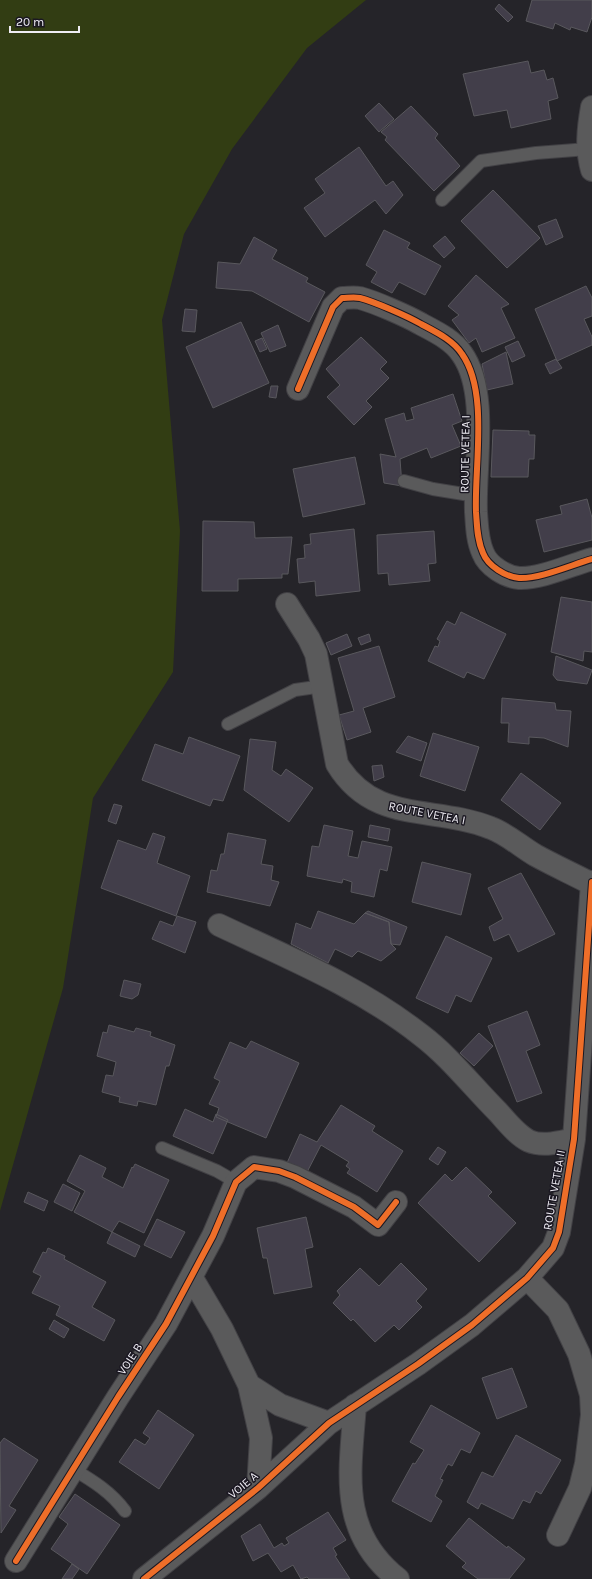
<svg xmlns="http://www.w3.org/2000/svg" width="592" height="1579" font-family="Karla,sans-serif">
<rect width="100%" height="100%" fill="#252429"/>
<!-- green -->
<path fill="#323d13" d="M0,0h366l-59,48 -75,101 -48,85 -22,86 18,211 -7,141 -80,126 -30,190 -63,223z"/>
<!-- building -->
<path fill="#423e4a" stroke="#59585d" d="M532,0h60v17l-5,15 -16,-5 -1,3 -15,-7 -2,6 -27,-8z
M499,4l14,13 -5,5 -13,-13z
M528,61l3,12 13,-3 3,10 6,-2 5,20 -10,3 3,18 -40,9 -4,-18 -33,6 -11,-42z
M379,103l15,16 -15,13 -14,-16z
M411,106l27,28 -3,4 25,28 -26,25 -49,-51 2,-3 -6,-5z
M359,147l27,39 7,-5 10,14 -17,19 -11,-14 -50,37 -21,-29 21,-15 -10,-14z
M493,190l47,48 -33,30 -46,-47z
M556,219l7,18 -17,8 -8,-19z
M384,230l26,13 -3,5 34,18 -16,29 -26,-13 -7,11 -21,-11 6,-10 -11,-7z
M445,236l10,12 -11,10 -11,-12z
M254,237l23,13 -5,9 36,19 -2,4 19,10 -16,30 -57,-31 -36,-3 2,-26 22,2z
M476,275l33,29 -8,4 14,30 -33,14 -6,-14 -7,5 -17,-23 7,-5 -11,-9z
M586,286l6,12v18l-8,3 8,18v8l-35,16 -22,-52z
M185,309l12,1 -2,22 -13,-1z
M241,322l28,61 -56,25 -27,-61z
M278,325l8,21 -16,6 -9,-19z
M361,337l26,25 -7,7 9,9 -23,23 6,6 -18,18 -27,-28 13,-12 -14,-16z
M262,338l5,11 -7,3 -5,-11z
M518,341l7,15 -13,6 -7,-15z
M506,352l7,32 -26,6 -5,-26z
M556,359l6,9 -12,6 -5,-10z
M271,386h7l-2,12 -7,-1z
M453,394l9,27 -10,4 9,21 -30,12 -4,-10 -27,11 2,27 -18,-3 -4,-29 16,3 -11,-38 19,-6 2,8 8,-2 -3,-11z
M493,430l36,1v4h6l-1,24h-5l-1,18h-37z
M355,457l10,47 -62,13 -10,-48z
M587,499l5,19v22l-48,12 -8,-32 26,-6 -2,-8z
M203,521l51,1 1,16 37,-1 -4,37h-6v4l-44,1v12h-36z
M354,529l6,62 -44,5 -1,-15 -16,2 -2,-24 8,-1 -1,-13 7,-1 -1,-10z
M434,531l2,32 -8,1 2,17 -41,4 -1,-12 -10,1 -1,-39z
M561,597l31,5v50l-8,-1 -1,10 -32,-9z
M461,612l45,22 -22,45 -17,-7 -3,6 -36,-17 7,-15 3,1 2,-6 -3,-2 10,-18 8,4z
M347,634l5,12 -21,9 -5,-12z
M369,634l2,7 -10,4 -3,-7z
M379,646l16,51 -32,11 8,24 -24,8 -8,-25 15,-4 -16,-53z
M556,656l36,14 -5,14 -30,-4 -4,-5z
M502,698l53,5 1,7 15,1 -3,36 -24,-9 -15,-1v7l-21,-2 1,-19h-8z
M433,733l46,14 -14,44 -45,-15z
M408,736l19,7 -6,18 -25,-9z
M189,737l51,19 -17,45 -10,-2 -3,7 -68,-26 13,-36 28,10z
M250,739l26,3 -4,28 9,6 5,-7 27,19 -24,34 -45,-32z
M382,765l2,12 -10,4 -2,-15z
M521,773l40,30 -21,27 -39,-30z
M114,804l8,2 -6,18 -8,-3z
M324,825l29,6 -5,25 10,2 4,-17 30,6 -5,24 -7,-2 -6,28 -23,-5 1,-10 -9,-3 -1,4 -35,-7 5,-30 7,1z
M370,825l20,4 -2,12 -20,-4z
M153,833l12,4 -8,26 33,13 -14,40 -75,-28 17,-48 28,10z
M228,833l38,7 -5,24 12,2 -2,14 8,2 -9,24 -63,-14 4,-22 6,1 4,-17h3z
M422,862l49,12 -10,41 -49,-13z
M521,873l34,61 -37,18 -9,-18 -15,7 -5,-14 14,-8 -15,-31z
M318,911l36,13 11,-11 24,9 2,22 5,5 -15,12 -23,-10 -6,6 -17,-8 -7,14 -37,-19 5,-21 15,6z
M368,911l39,16 -7,18 -9,-1 -2,-22 -24,-9z
M177,916l19,6 -11,31 -33,-14 8,-18 13,5z
M446,936l46,22 -21,44 -15,-7 -8,18 -32,-15z
M124,980l17,4 -3,11 -6,4 -12,-3z
M527,1011l13,34 -14,6 16,42 -25,9 -29,-76z
M109,1025l25,7 2,-4 15,4 -1,4 25,9 -6,21h-3l-10,39 -18,-4 -1,5 -18,-4 1,-5 -18,-5 4,-17 7,1 3,-14 -19,-6 6,-24 4,1z
M479,1033l14,13 -19,20 -14,-13z
M251,1041l48,22 -33,75 -50,-21 3,-9 -10,-4 11,-23 -6,-3 16,-36 16,7z
M341,1105l34,21 -3,5 31,20 -26,41 -30,-19 3,-4 -4,-3 3,-4 -28,-17 -15,29 -19,-11 13,-29 17,8z
M185,1109l28,13 3,-8 12,6 -15,34 -40,-18z
M438,1147l8,5 -8,13 -9,-6z
M80,1155l26,13 -4,9 21,11 9,-21 1,1 2,-4 34,16 -25,53 -25,-12 -7,11 -38,-20 11,-21 -18,-10z
M466,1167l26,25 -4,4 28,27 -37,39 -61,-59 27,-29 7,7z
M63,1184l17,9 -8,18 -18,-9z
M28,1192l20,9 -4,10 -20,-9z
M306,1217l7,30 -8,2 7,38 -38,7 -7,-36h-4l-6,-30z
M157,1219l28,13 -14,26 -27,-13z
M112,1232l28,14 -5,11 -28,-14z
M48,1248l17,8 -1,3 42,23 -14,25 23,13 -11,21 -48,-26 4,-9 -28,-13 9,-17 -8,-4 10,-20 3,1z
M401,1263l26,26 -11,12 6,6 -23,23 -5,-5 -19,17 -22,-23 -2,2 -18,-18 7,-8 -3,-4 23,-23 19,18z
M54,1320l15,9 -5,9 -15,-9z
M512,1368l15,39 -30,12 -15,-41z
M431,1405l49,28 -10,20 -9,-4 -9,17 -4,-2 -8,15 3,1 -8,16 7,5 -11,21 -39,-21 21,-38 2,1 9,-14 -14,-8z
M158,1410l36,25 -35,54 -40,-27 16,-23 10,6 5,-7 -7,-5z
M516,1435l45,25 -20,34 -5,-3 -6,12 -7,-3 -10,19 -32,-16 -3,6 -11,-7 15,-30 11,5z
M4,1438l34,22 -29,46 7,4 -15,23 -1,-90z
M75,1494l45,31 -33,49 -36,-25 17,-25 -9,-7z
M328,1512l18,28 -13,8 4,7 -2,1 15,23h-41l-2,-2 -6,2 -8,-14 -12,7 -13,-19 -15,8 -12,-25 19,-12 14,24 8,-5 2,3 5,-3 -3,-5z
M469,1518l38,30 1,-2 17,13 -16,20h-31l-16,-12 4,-4 -20,-17z
M72,1564l7,5 -7,10h-10z"/>
<g fill="none" stroke-linecap="round" stroke-linejoin="round">
<defs>
<path id="service" d="M442,200l39,-39 55,-8 52,-4
M404,481l29,8 43,7
M228,724l67,-34 28,-4
M162,1148l55,23 19,11
M73,1469c20,12 38,23 52,42"/>
<path id="minor" d="M592,107c-4,22 -6,42 0,63
M298,389l35,-82 9,-9c5,0 12,-1 18,0 15,4 47,18 61,26 15,8 32,16 41,30 27,38 12,113 14,158 1,13 1,28 7,41 5,13 23,24 36,25 21,1 52,-13 73,-19
M287,604l22,35 7,15 21,110c37,61 97,41 154,64 16,6 29,18 44,27 18,10 38,19 57,29
M219,925c70,33 141,62 202,110 29,22 51,51 77,77 9,10 19,23 31,29 14,6 30,1 45,-2
M192,1278l30,51 27,56 12,53 -3,50
M527,1278l31,32 21,44 12,41 1,20 -6,49 -6,24 -22,47
M249,1385l31,20 49,18
M355,1405c-5,68 -17,127 43,174
M16,1561l102,-164 48,-73 47,-88 23,-54 18,-15 25,4 16,6 59,30 24,18 18,-23
M144,1579l114,-91 71,-65 89,-59 54,-39 55,-47 26,-30 6,-16 15,-93 18,-257"/>
</defs>
<!-- service casing -->
<use href="#service" stroke="#424145" stroke-width="14"/>
<!-- minor casing -->
<use href="#minor" stroke="#424145" stroke-width="24"/>
<!-- service -->
<use href="#service" stroke="#5a5a5b" stroke-width="12"/>
<!-- minor -->
<use href="#minor" stroke="#5a5a5b" stroke-width="22"/>
<defs>
<path id="cycleway" d="M298,389l35,-82 9,-9c5,0 12,-1 18,0 15,4 47,18 61,26 15,8 32,16 41,30 27,38 12,113 14,158 1,13 1,28 7,41 5,13 23,24 36,25 21,1 52,-13 73,-19
M16,1561l102,-164 48,-73 47,-88 23,-54 18,-15 25,4 16,6 59,30 24,18 18,-23
M144,1579l114,-91 71,-65 89,-59 54,-39 55,-47 26,-30 6,-16 15,-93 18,-257"/>
</defs>
<!-- cycleway casing -->
<use href="#cycleway" stroke="#1b1822" stroke-width="8"/>
<!-- cycleway -->
<use href="#cycleway" stroke="#ee6e29" stroke-width="6"/>
</g>
<g text-anchor="middle" dominant-baseline="central" stroke-width="3" stroke-linejoin="round" paint-order="stroke">
<!-- street labels -->
<g font-size="12" fill="#efedf4" stroke="#1b1822">
<text transform="translate(465 454) rotate(-89)">ROUTE VETEA I</text>
<text transform="translate(427 813) rotate(11)">ROUTE VETEA I</text>
<text transform="translate(554 1190) rotate(-80)">ROUTE VETEA II</text>
<text transform="translate(130 1359) rotate(-57)">VOIE B</text>
<text transform="translate(243 1485) rotate(-40)">VOIE A</text>
</g>
</g>
<!-- scale -->
<path d="M10 26v6h69v-6" fill="none" stroke="#efedf4" stroke-width="2"/>
<text x="16" y="26" font-size="12" fill="#efedf4" stroke="#1b1822" stroke-width="3" paint-order="stroke">20 m</text>
</svg>
